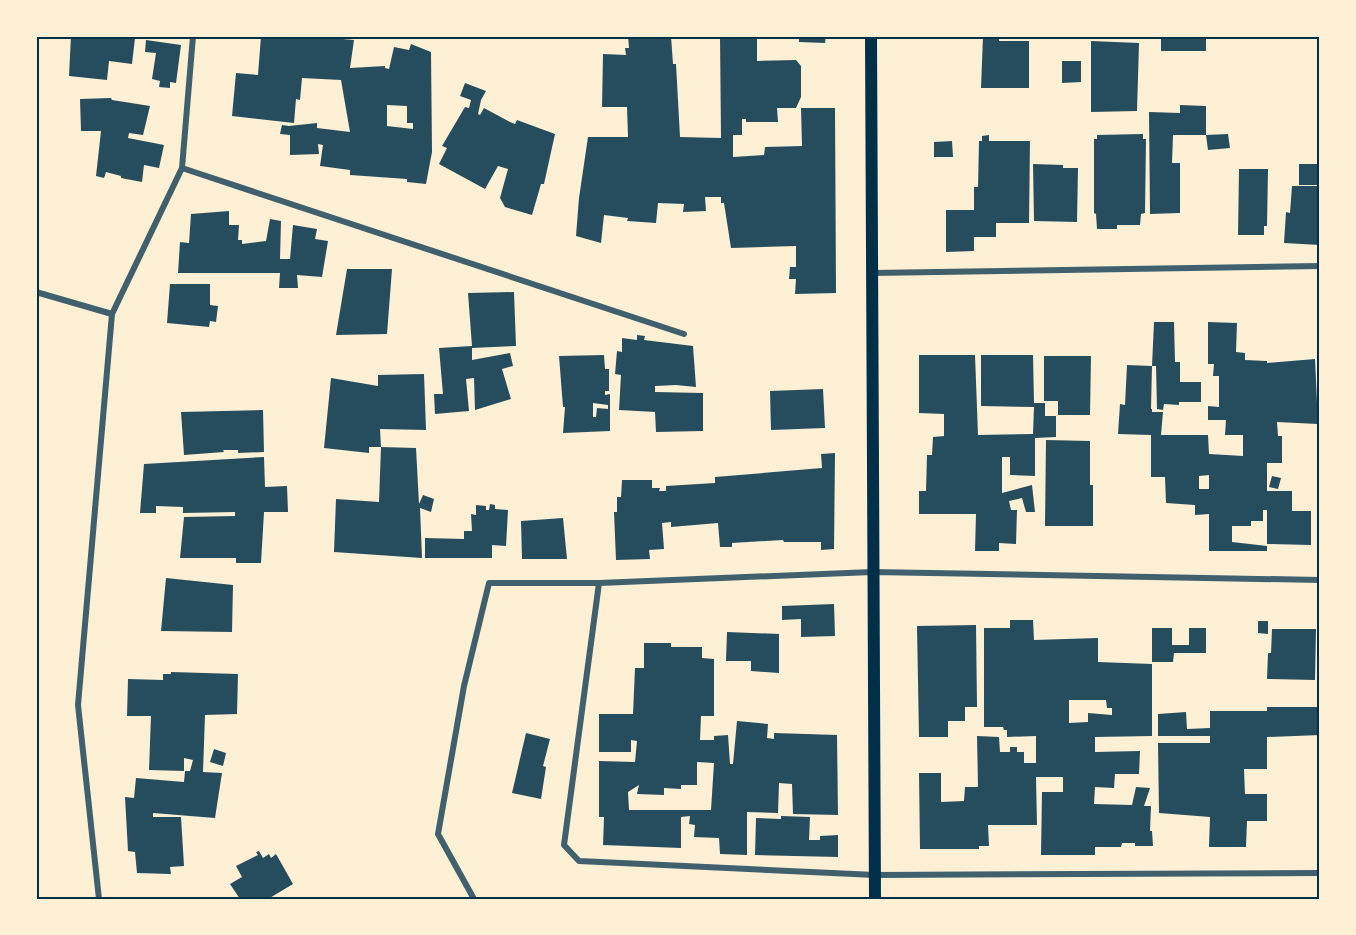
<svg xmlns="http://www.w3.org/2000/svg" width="1356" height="935" font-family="'Exo 2',sans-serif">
<rect width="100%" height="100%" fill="#fdf0d5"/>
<!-- building -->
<path fill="#264d5e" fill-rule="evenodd" d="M71,36l64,2 -3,26 -23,-3 -2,19 -38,-4z
M261,36h48l45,4 -4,28 35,-2v2l4,1 5,-22 15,3 2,-6 20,8 1,100 -6,32 -19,-2v-3l-57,-4v-5l-30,-4 3,-21 -5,-1 1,10 -29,1v-20l-10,-1 2,-9 7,1 28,-3v5l33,4 -9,-52 -39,-2 -2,22 -4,-1 -2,24 -62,-7 4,-43 22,2zM387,105l20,1v17h6v6l-26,-3z
M628,36h43l2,28h3l4,73 41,1 -1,-102h37v25l39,-1 5,6v31l-5,11h-19l1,14h-32v-3h-4v16h-9v22l31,-2 1,-8 37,-1 -1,-38h34l1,185 -41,1 1,-15h-7l1,-12h6v-21l-65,2 -7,-45h-3v-6h-16l1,14 -23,1 1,-8 -26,-1 -2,20 -29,-2 1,-3 -24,-3 -3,28 -25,-7 3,-38 9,-61h40l-1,-30h-25l1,-53 23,1 -1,-7h4z
M799,36h27l-1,7 -26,-1z
M983,36h16v5h30v47h-48z
M1161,36h45v15h-45z
M146,40l35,5 -5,38 -6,-1v6l-11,-1 1,-6 -8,-2 4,-26 -11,-1z
M1091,41l48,2 -2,68 -46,1z
M1062,61h19v21l-19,1z
M465,83l21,8 -5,9 -3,14 2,1 4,-7 26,14 5,2 2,-4 38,14 -11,50h-3l-9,31 -27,-8 -5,-9 8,-29 -10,-3 -13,23 -46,-25 8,-16 -5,-2 23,-39 4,1 2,-8 -11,-4z
M111,98l1,2 38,6 -7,29 -14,-2 -1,5 36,7 -5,23 -15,-3 -2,17 -21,-4v-2l-15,-4 -2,6 -8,-2 5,-45h-20l-1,-32z
M1180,105l26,1v29h-33l-1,28h8v50l-30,1 -1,-102 31,1z
M1143,134v5h3l-1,74 -4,1 -1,11h-23v4h-20l-1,-15 -2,-1v-74h3v-4z
M1228,134l2,14 -22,2 -2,-15z
M989,135v6h41l-1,82h-33v14h-22v14l-28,1v-42h28v-23h4l1,-46h3v-5z
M952,141l1,16h-19v-15z
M1033,164l30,1v3h15l-1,54 -43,-1z
M1299,164h21v21h-21z
M1239,169h29l-1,57h-3v9h-26z
M1292,186h28v59l-36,-2 2,-31 4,1z
M229,211v14h10l-1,15h4v4l24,-3 4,-22 11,2 -1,38h10l3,-34 24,4 -2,10 13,2 -6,36 -25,-2 1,13h-19l1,-15h-102l2,-31 9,1 2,-29z
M347,269h45l-5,65 -51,1z
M170,284h40v21l8,1 -2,16 -6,-1 -1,6 -42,-4z
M514,292l2,54 -44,2v12l38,-7 3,13 -11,3 9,30 -36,11 -1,-32 -8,1 3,32 -34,3 -1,-20h9l-4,-46 33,-2 -4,-53z
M1154,322h20l1,40h5v20h21v20h-22v3l-15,-1 -1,6 -6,-1 -1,-43h-4z
M1208,322l29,1 -1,29 9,1v7l22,1v2l48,-4 3,65 -41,-2 1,14h4v27h-15v28h25v20h19v34l-44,-1v-34h-4v11h-12v5h-19v16l35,4v5h-58v-37l-14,1v-10l-29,-2 -1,-26h-14v-42l-33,-1 2,-30 5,1 2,-40 25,1 -1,43h1v3h11l-2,23h47l1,19 34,2v-21h-18l1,-15h-18v-14l11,1v-31h-6l1,-12h-6zM1209,475v14h-10v-13z
M637,335l8,1 -1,4 49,6 3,41 -20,-2 -21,1v6l48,1v38l-47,1 -1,-20 -36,-2 2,-35 -6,-1 2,-23 5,1v-14l15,2z
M604,355l1,14h4v22h-4v4l5,-1v37l-47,2 2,-26h-2l-4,-51zM593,403l15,2v4l-11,-1 -1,9h-3z
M919,355h56l3,80 55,-1 1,-27 -53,-1v-51h52l1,48h11v13h11v21l-21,1v38l-25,-1v-18h-8v36l30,-8 3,27h-9l-4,-14 -13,3 2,9h6l-1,34 -17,-1v8h-24l1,-37h-57v-23h7l1,-36h5l1,-18 11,-1v-22l-25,-1z
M1044,356h47l-1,59h-32v-14h-14z
M424,374l2,56 -46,-1 1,18h-12v6l-45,-5 7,-70 47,8v-11z
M823,389l2,39 -54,2 -1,-39z
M263,410l1,42 -26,1v-3h-15l1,2 -40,3 -3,-43z
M1046,440l44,1v44h3v41h-48z
M381,447l35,1 3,56 4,-9 11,4 -3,13 -11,-4 2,50 -88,-6 2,-53 43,3z
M835,453l-1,96 -13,1v-8h-37l-1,-2 -51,3v4h-12l-2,-24 -47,4v-5l-9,1 2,26 -15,1 1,9 -34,1 -2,-48h3v-15h4l1,-17h30v8h8l-1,3h7v-5l49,-3v-6l107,-9 -1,-14z
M264,457l1,30 22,-1 1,26h-24l-3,51h-25v-5h-56l4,-41 51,-1v-4l-52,1v-6l-27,-1v7h-16l4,-49z
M1272,476l9,2 -3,11 -9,-2z
M490,504l5,1v4l13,1 -2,36 -14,-1v13h-67v-20l39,1v-8h8l-1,-17 5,1v-10l10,1v4h3z
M563,518l4,41h-45l-1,-38z
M166,578l67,7 -1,47 -71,-1z
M834,604l1,32 -34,1v-18l-19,1v-14z
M1010,620h23l1,20 64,-2v24l54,2v72l-57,1v15l45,-1 -1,23h-24l-1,14 -19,-1 -1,17 38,1 4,-18 14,1 -6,18h7l-1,25h2l1,15h-18v-3h-13l-1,4h-26v8h-54l1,-63h21v-15h-27l1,48h-49l1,21h-10v3h-59l-1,-76h22v29l23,-1 1,-14h13l-1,-51 22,1 1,15h10v-5h7v5h7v11h12v-27l-29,1v-7h-3l-1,-3h-19v-99h26zM1069,700h37l1,8h5v7l-24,-2v9l-19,1z
M1258,621h10v13l-10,-1z
M976,625l1,82h-12v14h-17v16h-29l-2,-111z
M1152,628h20v17h17v-17h17v25h-32l-1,9h-21z
M1272,629h44l-1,51 -48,-1 1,-26h3z
M727,632l52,2v39l-28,-2v-10h-25z
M644,643h27v4h31v11l12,1v57h-13l-1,24h14v-4l14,-1 2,29h3l4,-43 31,3 -1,14 7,1v-6l63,2 1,80 -45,-1 -1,-30 -13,-1 -1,30 -31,-1v43l-27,-1 -1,-16 -25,-1 1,-12 -6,-1 1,-8 -9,1v31l-78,-3 1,-28h-5v-56l36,1 2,-21 -6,-1v12h-32v-38h34l2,-46h9zM697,762l17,1 -3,47h-82l-1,-18 11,-7 -2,9 27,1v-7l17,1v-4h16z
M171,672l67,2 -1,40 -32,1 -2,57 19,1 -7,45 -62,-5v4h28l3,49 -14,1 1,7 -34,-1 -2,-21 -7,-1 -3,-54 9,1 2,-20 48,4 1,-11h5l3,-11 -9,-2v13l-35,-1 2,-54h-24l1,-37 35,1v-6h8z
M1267,707h53v28l-53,2v32h-23l1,25h22v27h-20l-1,26h-37l1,-30 -51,-4 -1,-70h52v-7h-52v-22l28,-2 1,17 23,-1v-17h57z
M526,733l24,6 -7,27 3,1 -5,32 -29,-6z
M214,749l12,4 -3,13 -13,-4z
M781,816l29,1 -1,23h11v-4l18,-1v22l-83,-2 1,-37 25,1z
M259,851l4,7 6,-4 2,4 5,-4 17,30 -25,15h-28l-10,-15 12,-7 -6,-11 22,-11 -2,-3z"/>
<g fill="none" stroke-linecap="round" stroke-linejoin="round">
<!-- minor -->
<path stroke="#3f606c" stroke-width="6" d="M182,168l502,166
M872,273l448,-7
M36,292l76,22
M599,583l-35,262 15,16 296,14 445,-2
M99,899l-21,-194 34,-391 70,-146 11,-132
M474,899l-36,-65 26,-148 25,-103h110l273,-11 448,8"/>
<!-- secondary -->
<path stroke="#003049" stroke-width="12" d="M871,36l4,863"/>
</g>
<!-- border -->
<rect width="1356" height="935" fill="none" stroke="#fdf0d5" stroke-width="75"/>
<rect x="38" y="38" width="1280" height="860" fill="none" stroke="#003049" stroke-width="2"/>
</svg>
